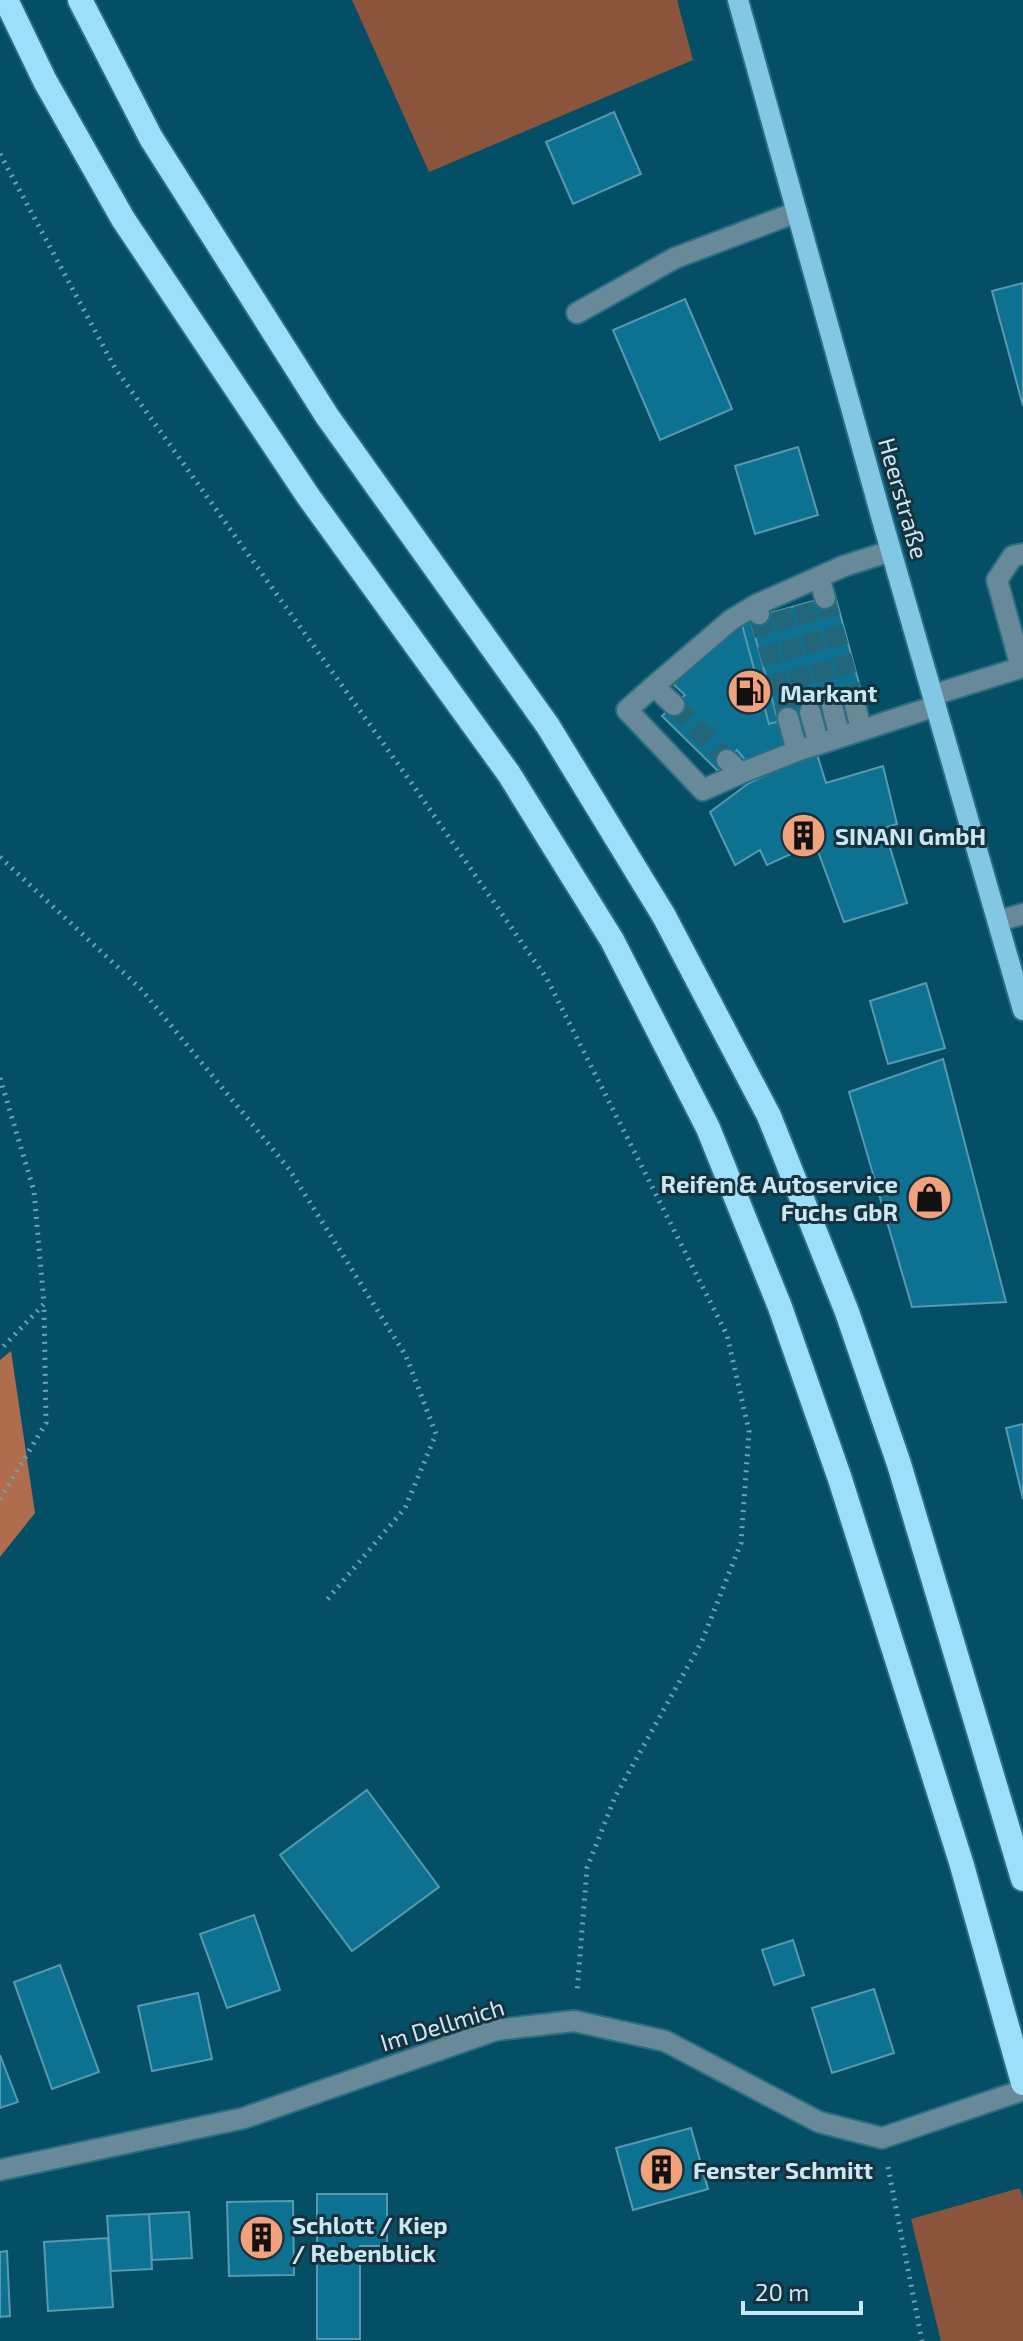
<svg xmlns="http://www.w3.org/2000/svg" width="1023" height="2341" font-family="'Exo 2',sans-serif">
<rect width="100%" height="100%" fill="#044f66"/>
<!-- green -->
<path fill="#8a553c" d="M352,0h325l16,60 -264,112z
M1020,2188l3,12v141h-82l-30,-122z"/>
<!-- forest -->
<path fill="#af6d4e" d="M11,1351l24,162 -35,44v-197z"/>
<!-- building -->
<path fill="#0d7291" stroke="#5998b1" stroke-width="2" d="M614,112l27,62 -68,30 -27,-62z
M1023,283v123l-31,-115z
M685,299l47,110 -72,31 -47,-110z
M798,447l20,68 -63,19 -20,-68z
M835,595l28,103 -94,26 -28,-103z
M750,618l36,132 -40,11 -9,-11 -19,21 -56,-55 23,-21 -13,-12 69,-62z
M816,751l10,32 57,-17 14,58 -13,4 23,75 -63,19 -29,-79 -48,22 -7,-15 -25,15 -25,-53 39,-29z
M926,983l19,65 -57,16 -18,-63z
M943,1059l63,243 -94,5 -63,-215z
M1023,1424v75l-17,-71z
M367,1790l72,97 -87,64 -72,-96z
M254,1915l26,75 -53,18 -27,-74z
M793,1940l11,35 -30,10 -12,-35z
M60,1965l39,107 -47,17 -38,-107z
M874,1989l20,64 -62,20 -20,-65z
M198,1993l14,66 -60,12 -14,-65z
M0,2055l18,47 -18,6z
M691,2128l17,61 -75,21 -17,-62z
M317,2194h70v52h-27v93h-43z
M293,2201l1,74 -65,1 -2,-74z
M189,2212l3,46 -40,2 -3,-46z
M149,2214l3,55 -41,2 -4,-55z
M108,2238l5,69 -65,4 -4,-69z
M7,2251l3,65 -10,1v-65z"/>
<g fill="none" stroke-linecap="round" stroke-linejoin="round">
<!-- minor-tunnel -->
<path stroke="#22667b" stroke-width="20" stroke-dasharray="20 10" stroke-linecap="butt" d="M825,598l29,103
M803,604l29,102
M781,610l29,102
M759,616l29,102
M674,705l53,55"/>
<defs>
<path id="minor" d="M577,313l98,-55 122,-46
M819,577l6,21
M759,614l-3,-9 88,-39 47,-15
M1021,667l-24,-87 16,-24 10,-2
M654,686l-27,24 76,80 38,-17
M933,695l90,-28
M854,701l7,28
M674,705l-20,-19 77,-66 25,-15
M832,706l8,31
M810,712l9,32
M788,718l9,33 139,-45
M727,760l14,13 56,-22
M998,921l25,-7
M0,2170l244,-52 252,-88 78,-9 91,20 154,81 63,16 141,-48"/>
<path id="major" d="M738,0l145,523 140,487"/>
<path id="highway" d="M6,0l39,81 78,138 185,277 201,278 103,166 96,188 72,179 60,172 121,383 62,221
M80,0l71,138 176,278 221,310 116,190 105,200 78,196 52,152 124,415"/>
</defs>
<!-- minor casing -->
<use href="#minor" stroke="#2b6e83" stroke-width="24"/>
<!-- major casing -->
<use href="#major" stroke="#2b6e83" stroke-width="24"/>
<!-- highway casing -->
<use href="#highway" stroke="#2b6e83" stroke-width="28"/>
<!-- path -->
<path stroke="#6ea1b3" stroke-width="5" stroke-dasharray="2 6" stroke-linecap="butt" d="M0,154l115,214 293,410 139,201 180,356 22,96 -8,112 -39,98 -87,156 -28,71 -10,125
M0,857l141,132 148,180 117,187 30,78 -31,74 -79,93
M0,1078l34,113 10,113 -44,46
M0,1499l46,-76 -2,-119
M888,2167l34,174"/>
<!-- minor -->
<use href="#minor" stroke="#688997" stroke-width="20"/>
<!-- major -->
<use href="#major" stroke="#82c8e5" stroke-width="20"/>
<!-- highway -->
<use href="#highway" stroke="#9ddefa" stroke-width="24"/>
</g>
<!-- icons -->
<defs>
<symbol id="fuel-disc" viewBox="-11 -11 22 22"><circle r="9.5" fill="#f1a17c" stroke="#17323c"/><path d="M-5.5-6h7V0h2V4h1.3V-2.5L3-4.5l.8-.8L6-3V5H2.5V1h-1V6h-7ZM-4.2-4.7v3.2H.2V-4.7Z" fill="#111"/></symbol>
<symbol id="building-disc" viewBox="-11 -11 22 22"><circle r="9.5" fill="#f1a17c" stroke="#17323c"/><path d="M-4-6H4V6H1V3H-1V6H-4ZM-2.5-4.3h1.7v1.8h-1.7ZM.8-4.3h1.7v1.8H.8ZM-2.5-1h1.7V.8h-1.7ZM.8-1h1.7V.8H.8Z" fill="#111"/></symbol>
<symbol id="shop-disc" viewBox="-11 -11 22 22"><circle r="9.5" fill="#f1a17c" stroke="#17323c"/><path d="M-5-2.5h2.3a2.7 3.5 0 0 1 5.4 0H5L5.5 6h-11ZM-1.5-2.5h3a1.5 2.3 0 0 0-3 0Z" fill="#111"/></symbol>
</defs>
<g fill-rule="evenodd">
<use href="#fuel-disc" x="724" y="666" width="51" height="51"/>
<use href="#building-disc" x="778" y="810" width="51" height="51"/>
<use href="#shop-disc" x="904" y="1172" width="51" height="51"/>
<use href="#building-disc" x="636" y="2144" width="51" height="51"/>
<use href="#building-disc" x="236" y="2212" width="51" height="51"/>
</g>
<g text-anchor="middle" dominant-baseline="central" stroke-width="6" stroke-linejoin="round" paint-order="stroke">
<!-- street labels -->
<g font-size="24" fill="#c9e8f5" stroke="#17323c">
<text transform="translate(904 498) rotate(74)">Heerstraße</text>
<text transform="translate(442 2024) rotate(-17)">Im Dellmich</text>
</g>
<!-- poi labels -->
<g font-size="24" font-weight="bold" fill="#c9e8f5" stroke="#17323c" text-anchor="start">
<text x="780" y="692">Markant</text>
<text x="835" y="835">SINANI GmbH</text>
<text x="898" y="1183" text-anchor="end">Reifen &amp; Autoservice<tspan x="898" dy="28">Fuchs GbR</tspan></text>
<text x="693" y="2169">Fenster Schmitt</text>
<text x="292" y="2224">Schlott / Kiep<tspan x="292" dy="28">/ Rebenblick</tspan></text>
</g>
</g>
<!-- scale -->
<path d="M743 2301v12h118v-12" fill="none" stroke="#c9e8f5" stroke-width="4"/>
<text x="755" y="2301" font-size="24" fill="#c9e8f5" stroke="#17323c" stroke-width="6" paint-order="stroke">20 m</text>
</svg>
